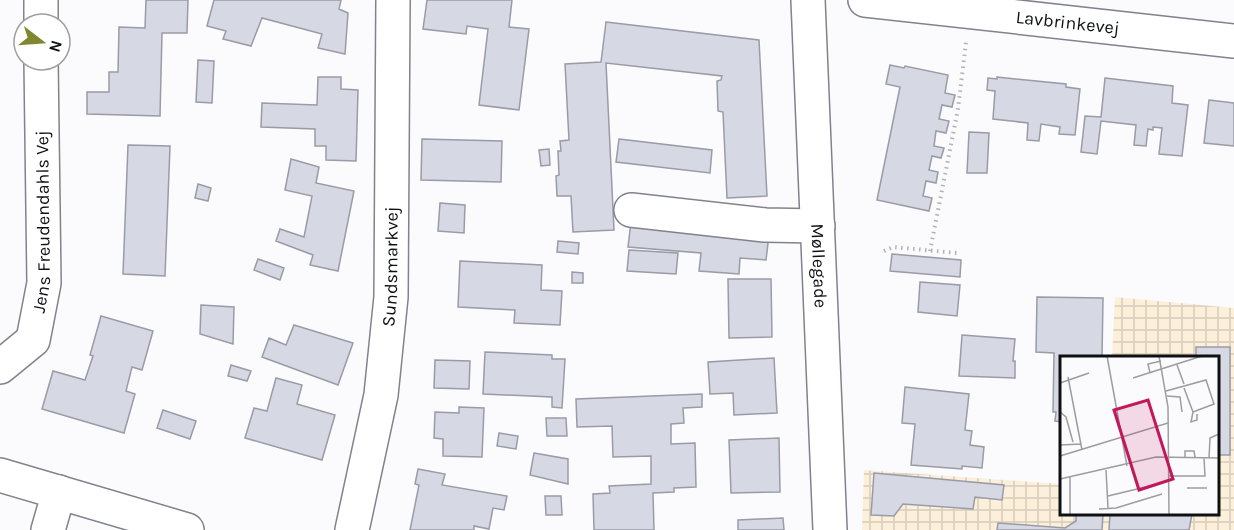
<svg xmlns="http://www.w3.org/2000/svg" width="1234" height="530" font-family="Karla,sans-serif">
<defs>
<pattern id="industrial-grid" width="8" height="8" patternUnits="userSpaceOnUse" patternTransform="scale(1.5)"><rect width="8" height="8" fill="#fcf0db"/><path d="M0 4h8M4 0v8" fill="none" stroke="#d7cdbb"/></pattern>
</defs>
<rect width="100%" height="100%" fill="#fbfbfd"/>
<!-- industrial -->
<path fill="url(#industrial-grid)" d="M1115,297l119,11v222h-372l2,-60 197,14 1,30h156v-156l-106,-1z"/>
<!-- building -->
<path fill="#d6d8e4" stroke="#999ba6" stroke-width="1.5" d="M146,0h42l-1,33h-25l-2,83 -73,-2v-22h22v-20h9l1,-45 26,1z
M214,0h127l-2,9 9,4 -3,41 -27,-6 4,-14 -60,-16 -11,28 -28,-7 3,-8 -19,-5z
M427,0h85l-3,27 20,2 -10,81 -40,-5 9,-76 -21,-3 -1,8 -43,-5z
M606,22l153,18 8,156 -40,2 -4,-86 -5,-1 -1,-30 4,-1 1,-4 -116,-13 8,167 -41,2 -2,-36h-14l-1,-20 3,-1 -1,-24h3l-1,-10 9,-1 -4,-76 36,-2z
M198,60l16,1 -2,42 -16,-1z
M890,65l14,3 1,-2 43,9 -3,18 10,2 -3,12 -10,-2 -3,14 10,2 -3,12 -10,-2 -2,15 10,2 -3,10 -9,-2 -3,14 9,2 -2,11 -10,-2 -3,15 9,2 -3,13 -52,-11 23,-113 -14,-3z
M318,77h23v12l17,1 -2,71 -30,-1v-14h-11v-17l-54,-2 1,-24 55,2z
M997,77l69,7v3l14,2 -5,46 -16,-1 1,-7 -19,-3 -2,17 -12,-1 1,-17 -35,-4 2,-28 -8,-1 1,-12 9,1z
M1105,78l68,8 -1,17 16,2 -6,51 -23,-2 3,-26 -9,-1v3l-5,-1 -2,17 -12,-1 2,-20 -35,-4 -4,33 -16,-2 4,-36 16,1z
M1209,100l25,3v43l-30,-3z
M969,132l20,1 -2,40h-20z
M422,139l80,2 -1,41 -80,-2z
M619,139l93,11 -2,23 -94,-11z
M128,145l42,1 -5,130 -42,-2z
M549,149l1,16 -9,1 -2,-16z
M291,159l28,8 -3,16 38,8 -16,80 -28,-6 3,-10 -37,-14 4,-12 24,8 8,-41 -27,-6z
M198,184l13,4 -3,13 -13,-3z
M440,203l25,2 -1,28 -26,-2z
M631,222l138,13 -3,25 -26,-2 -1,16 -40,-3 2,-18 -73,-6z
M558,241l21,2 -1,11 -21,-2z
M629,250l49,3 -2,21 -49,-3z
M892,254l69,6 -1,17 -70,-6z
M258,259l26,9 -4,12 -26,-10z
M460,261l82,4 -1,25 21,1 -2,34 -46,-2 1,-13 -57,-3z
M572,272l11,1v10h-11z
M728,279h43l1,58 -43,1z
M920,282l40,3 -3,31 -39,-4z
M1037,297l66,1 -1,60h-40v64l-7,-1 1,-9h-3l1,-59 -18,-1z
M201,305l33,2 -1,37 -33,-10z
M101,316l52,15 -11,39 -10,-3 -6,24 9,3 -11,39 -82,-24 11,-38 32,9 8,-24 -3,-1z
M294,325l59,18 -15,42 -76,-28 7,-19 17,7z
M962,335l53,4 -2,22h2v17l-56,-2z
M1196,347h34v108h-12v-97h-22z
M485,352l67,3v4h13l-3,49 -10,-1v-10l-69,-3z
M774,358l3,55 -43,2 -1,-22 -23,1 -2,-32z
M435,360l35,1 -1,28 -35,-1z
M231,365l20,6 -4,10 -19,-5z
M276,378l26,7 -5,19 38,11 -13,45 -77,-22 9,-30 13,3z
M905,387l64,7 -4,36 7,1 -2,14 14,2 -2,21 -20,-2v3l-51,-4 4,-41 -13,-1z
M702,394v13l-19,1 1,15 -13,1v20l24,-1 1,44 -22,1v4l-21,1 1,37h-60l-1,-36 17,-1 -1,-7 42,-2v-28l-38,1 -1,-31 -35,1 -1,-28z
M459,407l25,1 -2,49 -39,-1v-17l-9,-1 1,-26 24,1z
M163,410l33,11 -6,18 -33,-11z
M546,418h20l1,18h-20z
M499,433l19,3 -2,13 -19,-3z
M779,438l1,54 -49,1 -2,-53z
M534,453l34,6v25l-38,-9z
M418,469l27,5 -3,11 65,11 -3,14 -11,-2 -4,21 -15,-3v4h-64l9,-45 -4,-1z
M874,473l130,12 -2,15 -27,-3 -2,12 -70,-5 -9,12 -23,-1z
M545,496h16l1,19h-16z
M1076,514h27l-1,16h-105l1,-7 67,5 11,-7z
M1110,514h82l-3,16h-80z
M783,518l1,12h-46v-10z"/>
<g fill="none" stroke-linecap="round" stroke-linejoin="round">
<defs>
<g id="minor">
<path d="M41,0v24"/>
<path id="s1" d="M808,0l22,530"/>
<path id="s2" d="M865,0l369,41"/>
<path d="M631,210l134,15 53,1"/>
<path id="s3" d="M0,367l33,-27 11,-57 -3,-223"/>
<path d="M0,475l187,55"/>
<path d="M48,530l11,-38"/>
<path id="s4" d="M352,530l29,-135 10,-98 2,-297"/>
</g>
</defs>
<!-- minor casing -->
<use href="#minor" stroke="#80828d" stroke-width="36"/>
<!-- path -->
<path stroke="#b2b2b4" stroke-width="4" stroke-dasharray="1.5 4.5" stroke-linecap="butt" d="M884,251l9,-4 64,6
M930,251l28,-142 8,-67"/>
<!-- minor -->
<use href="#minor" stroke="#fff" stroke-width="33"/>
</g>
<g text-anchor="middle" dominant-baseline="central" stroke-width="4.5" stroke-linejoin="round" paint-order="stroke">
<!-- street labels -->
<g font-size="18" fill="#0f1013" stroke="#fff">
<text stroke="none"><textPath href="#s2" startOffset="204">Lavbrinkevej</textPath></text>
<text stroke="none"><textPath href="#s3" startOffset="162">Jens Freudendahls Vej</textPath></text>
<text stroke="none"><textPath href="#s1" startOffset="266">Møllegade</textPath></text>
<text stroke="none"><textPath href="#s4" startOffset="267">Sundsmarkvej</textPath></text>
</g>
</g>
<!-- overview -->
<g transform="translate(1060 356)">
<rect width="159" height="159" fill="#fbfbfd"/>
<path fill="none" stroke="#9d9d9f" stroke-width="1.5" d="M47,0l20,110M99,0l9,51 1,108M117,9l7,19M90,17l-2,-9 13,-3M8,21l14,73M73,22l69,-22M0,27l29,-10M106,35l40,-11 8,24 -21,8 -9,-24M107,40l13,1 2,15M0,56l6,5 7,25M133,56l-2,10 6,-2v-6M0,89l21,-1M0,100l108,-33M125,101v-6h9l1,6M149,102l1,-20 9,-4M46,114l2,38M10,120v39M109,120h36l-1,-18M0,123l96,-22 63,1M127,132h20M48,140l54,-13M39,153l17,-1 46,-14"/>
<path fill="#c2185b" fill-opacity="0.15" stroke="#c2185b" stroke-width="3" d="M88,44l25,79 -34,11 -25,-80z"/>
<rect width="159" height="159" fill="none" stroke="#0f1013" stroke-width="3"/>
</g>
<!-- north arrow -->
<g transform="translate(42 42) rotate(107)"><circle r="28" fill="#ffffff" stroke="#9f9fa1" stroke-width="1.5"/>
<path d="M0-4.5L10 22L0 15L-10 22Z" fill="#818631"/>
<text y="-9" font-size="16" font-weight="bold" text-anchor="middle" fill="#0f1013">N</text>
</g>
</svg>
